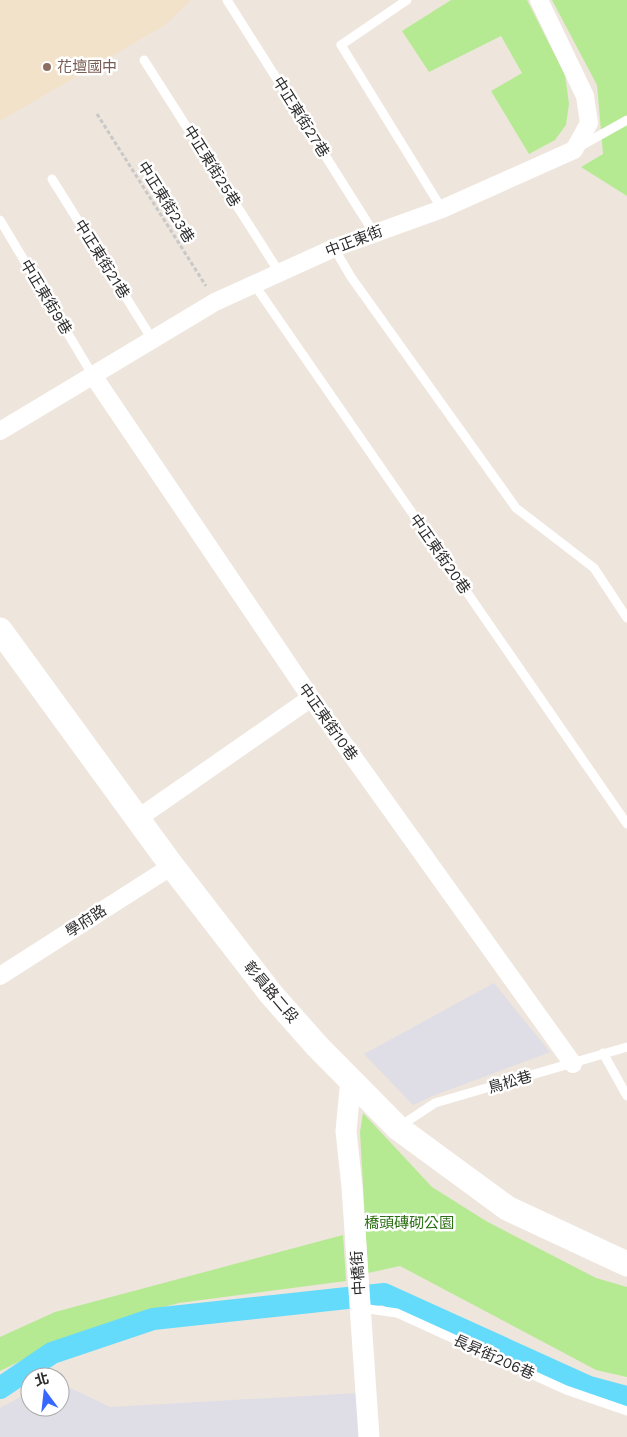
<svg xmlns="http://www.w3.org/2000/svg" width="627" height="1437" font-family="'Work Sans','Noto Sans TC',sans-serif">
<rect width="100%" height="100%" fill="#eee5dc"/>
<!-- industrial -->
<path fill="#dfdde6" d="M494,983l56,69 -115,43 -22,10 -49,-51z
M60,1383l50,24 249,-14 2,44h-361v-29l30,-16v15h30z"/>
<!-- education -->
<path fill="#f2e2c9" d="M0,0h191l-26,25 -165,96z"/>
<!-- green -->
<path fill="#b5ea93" d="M451,0h76l38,75 4,29 -3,21 -11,15 -26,14 -38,-63 31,-18 -21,-37 -72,36 -27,-41z
M552,0h75v196l-46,-29 22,-13 -6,-69z
M363,1113l69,74 54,34 110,57 31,9v90l-31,-7 -196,-104 -32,7 -8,-141z
M343,1235l3,46 -167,22 -43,11 -43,14 -36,15 -57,28v-34l55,-25z"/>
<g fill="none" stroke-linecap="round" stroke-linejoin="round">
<!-- canal -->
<path stroke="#64dbfb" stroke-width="22" d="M0,1388l52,-35 101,-34 231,-25 205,93 38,10"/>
<!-- path -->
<path stroke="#c8c8c8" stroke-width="3" stroke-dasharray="4 2.5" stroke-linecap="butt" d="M97,114l109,172"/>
<!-- service -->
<path stroke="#fff" stroke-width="9" d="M227,0l147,233
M407,0l-66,45 101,164
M144,60l135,212
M579,147l48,-27
M52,179l100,160
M0,220l92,154
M334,248l17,29 165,231 78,60 33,50
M254,284l373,540
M603,1053l24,43
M400,1126l35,-23 192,-56
M361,1308l36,5 169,77 61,21"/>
<!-- minor -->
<path stroke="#fff" stroke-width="18" d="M92,374l219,324 262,366
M0,431l215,-129 119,-54 108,-39 132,-59 15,-27 -4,-27 -46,-96
M137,819l174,-121
M0,976l172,-110"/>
<!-- tertiary -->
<path stroke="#fff" stroke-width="21" d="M351,1079l-5,52 6,56 17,250"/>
<!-- secondary -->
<path stroke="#fff" stroke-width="25" d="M0,630l172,236 99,128 46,52 81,82 109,80 120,56"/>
</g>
<!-- markers -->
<circle fill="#8d6e63" stroke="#fff" stroke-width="2" cx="47" cy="67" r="5"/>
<g text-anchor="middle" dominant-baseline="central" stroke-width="5" stroke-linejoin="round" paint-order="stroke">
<!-- education labels -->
<g font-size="15" fill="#785e54" stroke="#fff" text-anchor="start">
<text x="57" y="67">花壇國中</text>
</g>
<!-- street labels -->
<g font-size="15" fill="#2b2b2b" stroke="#fff">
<text transform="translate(301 117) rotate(58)">中正東街27巷</text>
<text transform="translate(212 166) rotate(58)">中正東街25巷</text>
<text transform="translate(166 202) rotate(58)">中正東街23巷</text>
<text transform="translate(354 241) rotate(-21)">中正東街</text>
<text transform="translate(102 259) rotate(58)">中正東街21巷</text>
<text transform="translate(46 297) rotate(59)">中正東街9巷</text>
<text transform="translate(440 554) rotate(55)">中正東街20巷</text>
<text transform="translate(328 722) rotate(55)">中正東街10巷</text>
<text transform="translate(86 921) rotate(-33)">學府路</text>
<text transform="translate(271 992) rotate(50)">彰員路二段</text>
<text transform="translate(510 1082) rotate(-16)">鳥松巷</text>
<text transform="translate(358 1273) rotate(-94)">中橋街</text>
<text transform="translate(494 1357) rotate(24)">長昇街206巷</text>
</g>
<!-- park labels -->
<g font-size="15" fill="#2b7013" stroke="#fff">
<text x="409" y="1223">橋頭磚砌公園</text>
</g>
</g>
<!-- north arrow -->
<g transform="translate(45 1392) rotate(345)"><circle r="24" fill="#ffffff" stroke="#aaaaaa"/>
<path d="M0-4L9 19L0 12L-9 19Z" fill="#3867ff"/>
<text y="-8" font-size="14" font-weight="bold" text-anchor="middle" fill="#2b2b2b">北</text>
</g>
</svg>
